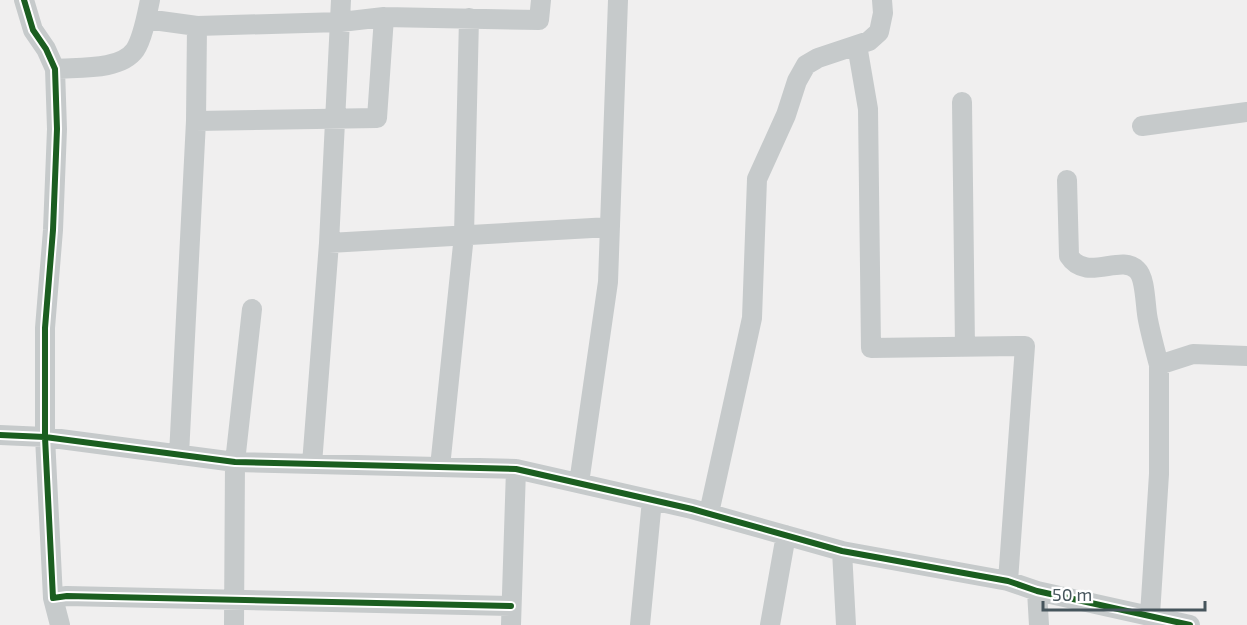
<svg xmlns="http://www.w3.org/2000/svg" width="1247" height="625" font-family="'Exo 2',sans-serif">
<rect width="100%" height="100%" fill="#f0efef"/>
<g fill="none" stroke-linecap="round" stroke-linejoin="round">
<!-- minor -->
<path stroke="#c6cacb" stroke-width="20" d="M24,0l9,30 13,19 9,20 2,60 -4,101 -8,98v109l8,161 14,-2 444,10
M146,19l51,7 144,-4 43,-5 155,3 2,-20
M857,45l11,64 3,239 154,-2 -17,235
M55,69c23,-2 65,2 80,-19 8,-12 12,-36 15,-50
M962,102l3,245
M196,121l181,-3 7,-101
M1142,126l105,-14
M1067,180l2,76c17,27 52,-3 68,14 9,8 8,37 11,50 3,15 7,30 11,45
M329,243l12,-243
M0,435l45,2 190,25 281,7 176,40 150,42 166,30 29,10 153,34
M179,455l17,-334 1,-95
M312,464l17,-221 281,-16
M440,467l24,-232 5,-217
M579,483l29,-201 10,-282
M709,513l43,-195 5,-139 29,-64 11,-34 9,-16 12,-7 51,-17 10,-9 4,-19 -1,-13
M842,551l4,74
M1037,591l2,34
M53,598l7,27
M1150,615l9,-141v-109l34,-11 54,2
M234,625l1,-163 17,-153
M511,625l5,-156
M640,625l12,-125
M770,625l16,-90"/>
<defs>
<path id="cycleway" d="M24,0l9,30 13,19 9,20 2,60 -4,101 -8,98v109l8,161 14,-2 444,10
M0,435l45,2 190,25 281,7 176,40 150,42 166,30 29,10 153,34"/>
</defs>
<!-- cycleway casing -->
<use href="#cycleway" stroke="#fff" stroke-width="10"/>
<!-- cycleway -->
<use href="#cycleway" stroke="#1b5e20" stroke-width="6"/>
</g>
<!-- scale -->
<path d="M1043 601v9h162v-9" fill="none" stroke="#46555c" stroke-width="3"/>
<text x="1052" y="601" font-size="18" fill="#46555c" stroke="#ffffff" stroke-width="4.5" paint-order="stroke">50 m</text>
</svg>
